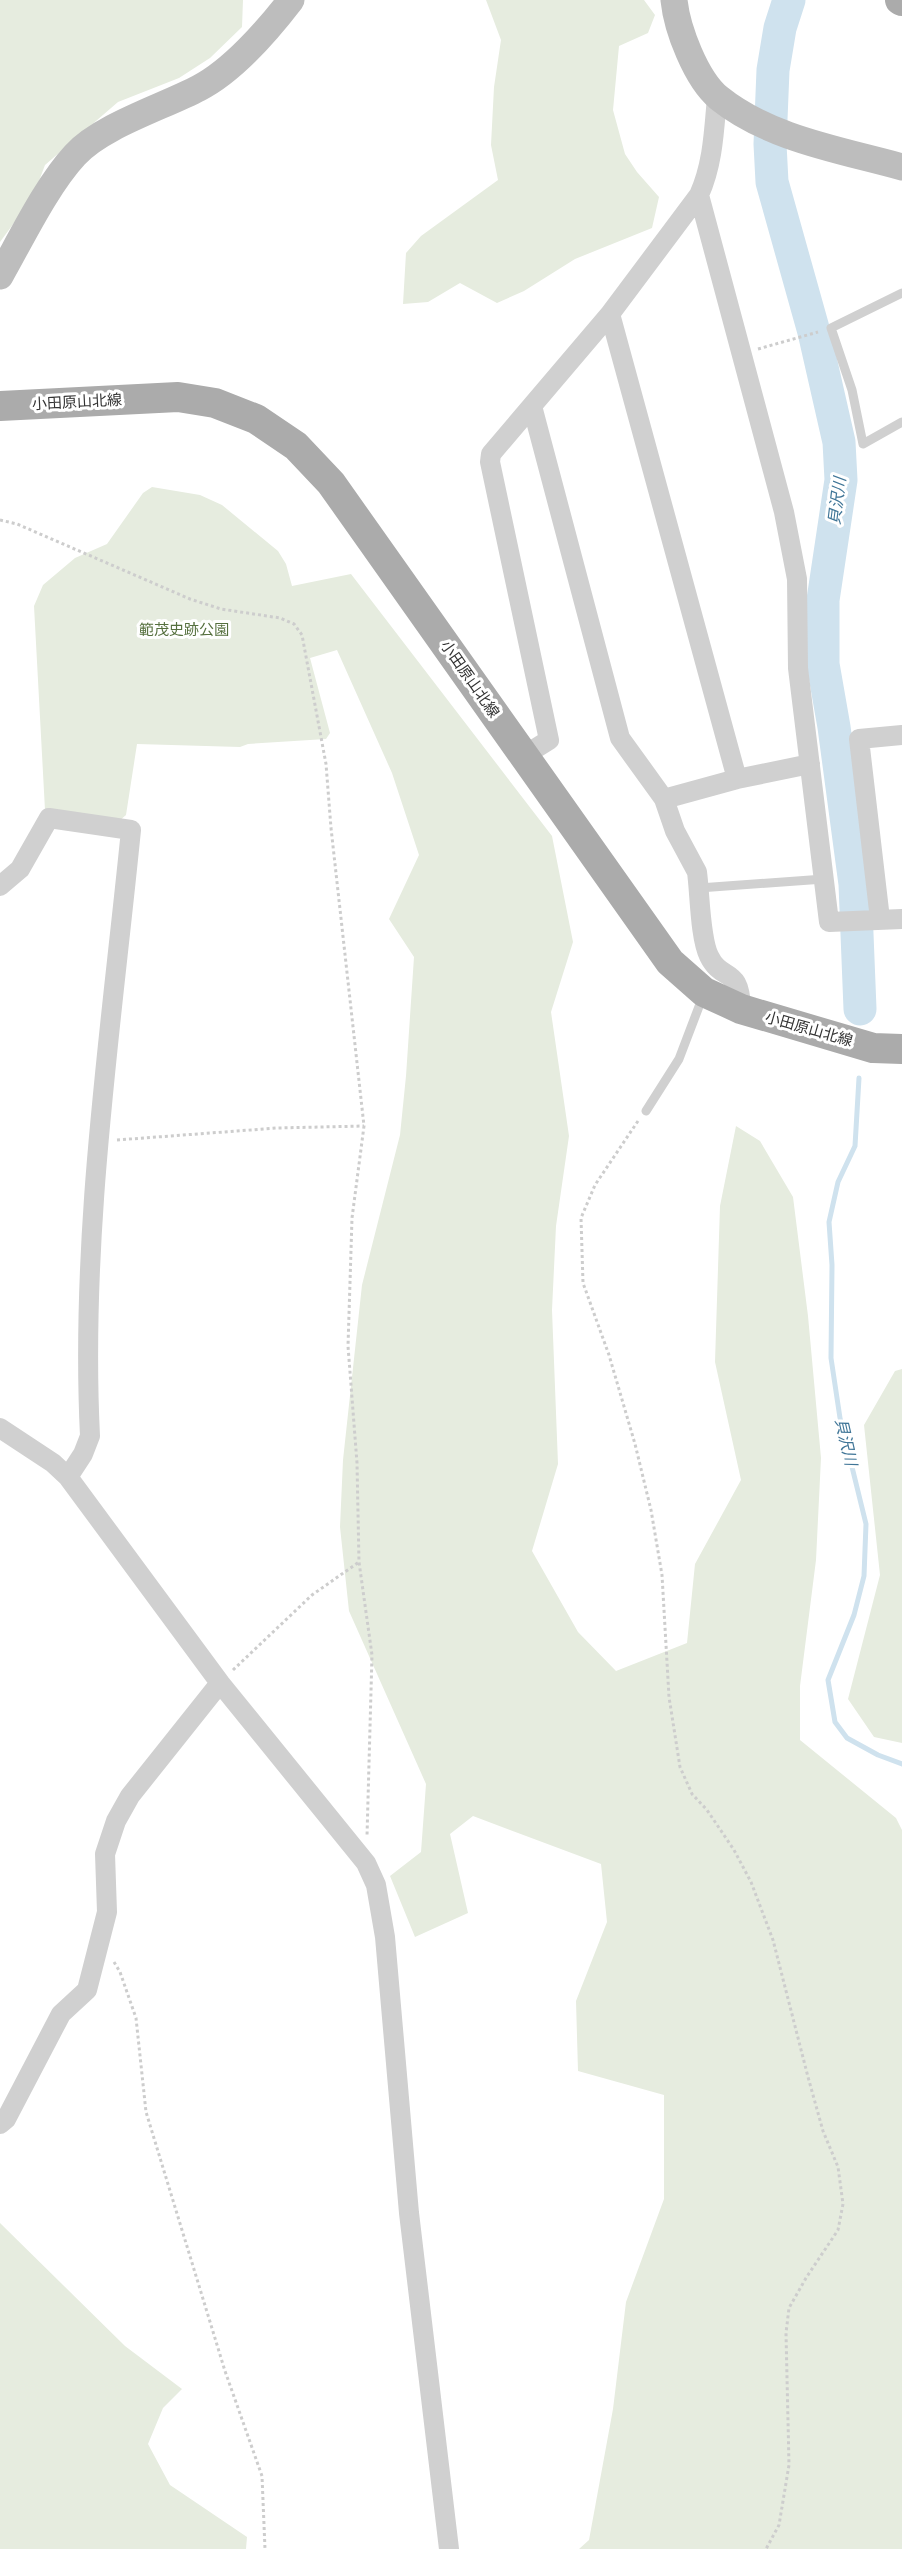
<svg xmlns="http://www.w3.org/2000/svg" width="902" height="2549" font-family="Raleway,'Noto Sans JP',sans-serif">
<rect width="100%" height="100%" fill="#fff"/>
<!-- green -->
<path fill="#e6ecdf" d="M0,0h243l-1,27 -32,31 -31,20 -61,24 -73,63 -12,32 -33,45z
M486,0h158l11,15 -7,18 -29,13 -6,64 12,44 12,18 22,25 -7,31 -77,31 -51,32 -27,12 -37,-20 -32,19 -25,2 3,-51 15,-17 77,-56 -7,-35 3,-58 7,-47z
M152,487l48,8 22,10 56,46 8,13 6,22 59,-12 201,262 21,106 -22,70 18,124 -13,90 -4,84 6,154 -26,87 46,81 38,39 71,-28 8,-79 46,-84 -26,-118 5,-156 16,-80 24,15 33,56 15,119 13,142 -5,102 -16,126v54l96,78 6,12v719h-323l10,-9 24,-131 13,-107 38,-103v-104l-86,-24 -2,-70 31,-79 -6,-58 -128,-48 -23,18 18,79 -53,24 -25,-61 31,-24 5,-68 -77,-173 -9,-84 3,-67 19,-175 38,-150 6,-59 8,-119 -25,-38 30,-64 -27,-82 -55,-123 -27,8 20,75 -4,6 -78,5 -8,3 -103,-3 -11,71 -7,6 -74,-11 -11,-204 9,-21 32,-27 32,-14 36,-51z
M902,1369v374l-28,-6 -26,-38 32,-124 -16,-150 31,-54z
M0,2223l125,123 57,43 -19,19 -15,36 22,41 77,52 -1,12h-246z"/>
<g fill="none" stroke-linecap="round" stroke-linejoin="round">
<!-- stream -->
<path stroke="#cfe2ee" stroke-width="5" d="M859,1078l-4,68 -17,36 -9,40 3,43 -1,93 9,60 26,106 -2,52 -10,39 -26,65 7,42 12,16 31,17 24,9"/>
<!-- river -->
<path stroke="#cfe2ee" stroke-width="33" d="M789,0l-9,28 -7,42 -3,74 2,38 42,150 25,110 2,38 -18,120v64l11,63 21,157 5,125"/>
<!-- path -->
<path stroke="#cdcdcd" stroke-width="3" stroke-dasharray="3 3" stroke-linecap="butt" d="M758,349l60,-17
M0,520l17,4 173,75 31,10 59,9 14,6 8,11 24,129 5,64 33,298 -12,92 -4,128 9,117 2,99 13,93 -5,181
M638,1121l-43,64 -14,33 2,65 26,72 26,89 16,66 11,65 7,122 11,70 12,27 15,16 27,40 17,32 22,58 35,137 15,54 15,36 5,37 -5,26 -32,48 -17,30 -3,25 3,132 -10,60 -13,24
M117,1140l160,-12 87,-2
M233,1670l79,-75 47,-33
M114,1962l6,10 16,46 10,94 79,259 37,105 3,73"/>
<!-- lane -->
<path stroke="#d0d0d0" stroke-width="9" d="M902,293l-71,35 21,62 11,54 39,-22
M699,888l125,-9
M646,1111l33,-52 24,-63"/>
<!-- street -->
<path stroke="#d0d0d0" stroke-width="20" d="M699,195l85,317 13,67 1,89 31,254 73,-3
M610,314l127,465
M532,406l88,332 44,61 11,32 22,41c3,22 3,66 12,84 13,27 31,9 32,53
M525,755l24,-15 -59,-278 1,-8 119,-140 89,-119c14,-31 15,-64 18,-98
M664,799l73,-20 73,-15
M0,886l20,-17 29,-51 82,12c-20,201 -51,404 -41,606l-7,18 -15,23
M880,919l-21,-180 43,-4
M0,1428l53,35 15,14 152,206 146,180 10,22 9,52 24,276 40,336
M0,2124l6,-5 55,-105 26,-24 20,-78 -2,-58 11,-33 14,-25 90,-113"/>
<!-- secondary -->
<path stroke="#bdbdbd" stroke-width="27" d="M674,0c3,29 22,79 45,98 51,41 122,52 183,69
M0,276c21,-37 47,-91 75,-121 26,-29 88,-48 124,-67 33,-17 69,-58 92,-88"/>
<!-- primary -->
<path stroke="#ababab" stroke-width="30" d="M900,0l2,1
M0,406l178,-9 37,6 41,16 40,27 35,37 339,479 34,30 37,17 132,39 29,1"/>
</g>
<g text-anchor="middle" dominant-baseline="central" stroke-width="6" stroke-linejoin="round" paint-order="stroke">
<!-- street labels -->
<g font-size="15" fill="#333" stroke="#fff">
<text transform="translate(77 402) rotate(-3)">小田原山北線</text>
<text transform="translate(470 679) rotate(55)">小田原山北線</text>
<text transform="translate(809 1029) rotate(16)">小田原山北線</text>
</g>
<!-- park labels -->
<g font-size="15" fill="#56703f" stroke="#fff">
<text x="184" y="630">範茂史跡公園</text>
</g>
<!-- water labels -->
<g font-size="16" font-style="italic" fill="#3f7597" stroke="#fff">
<text transform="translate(837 501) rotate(-83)">貝沢川</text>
<text transform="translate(846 1442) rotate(77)">貝沢川</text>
</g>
</g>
</svg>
